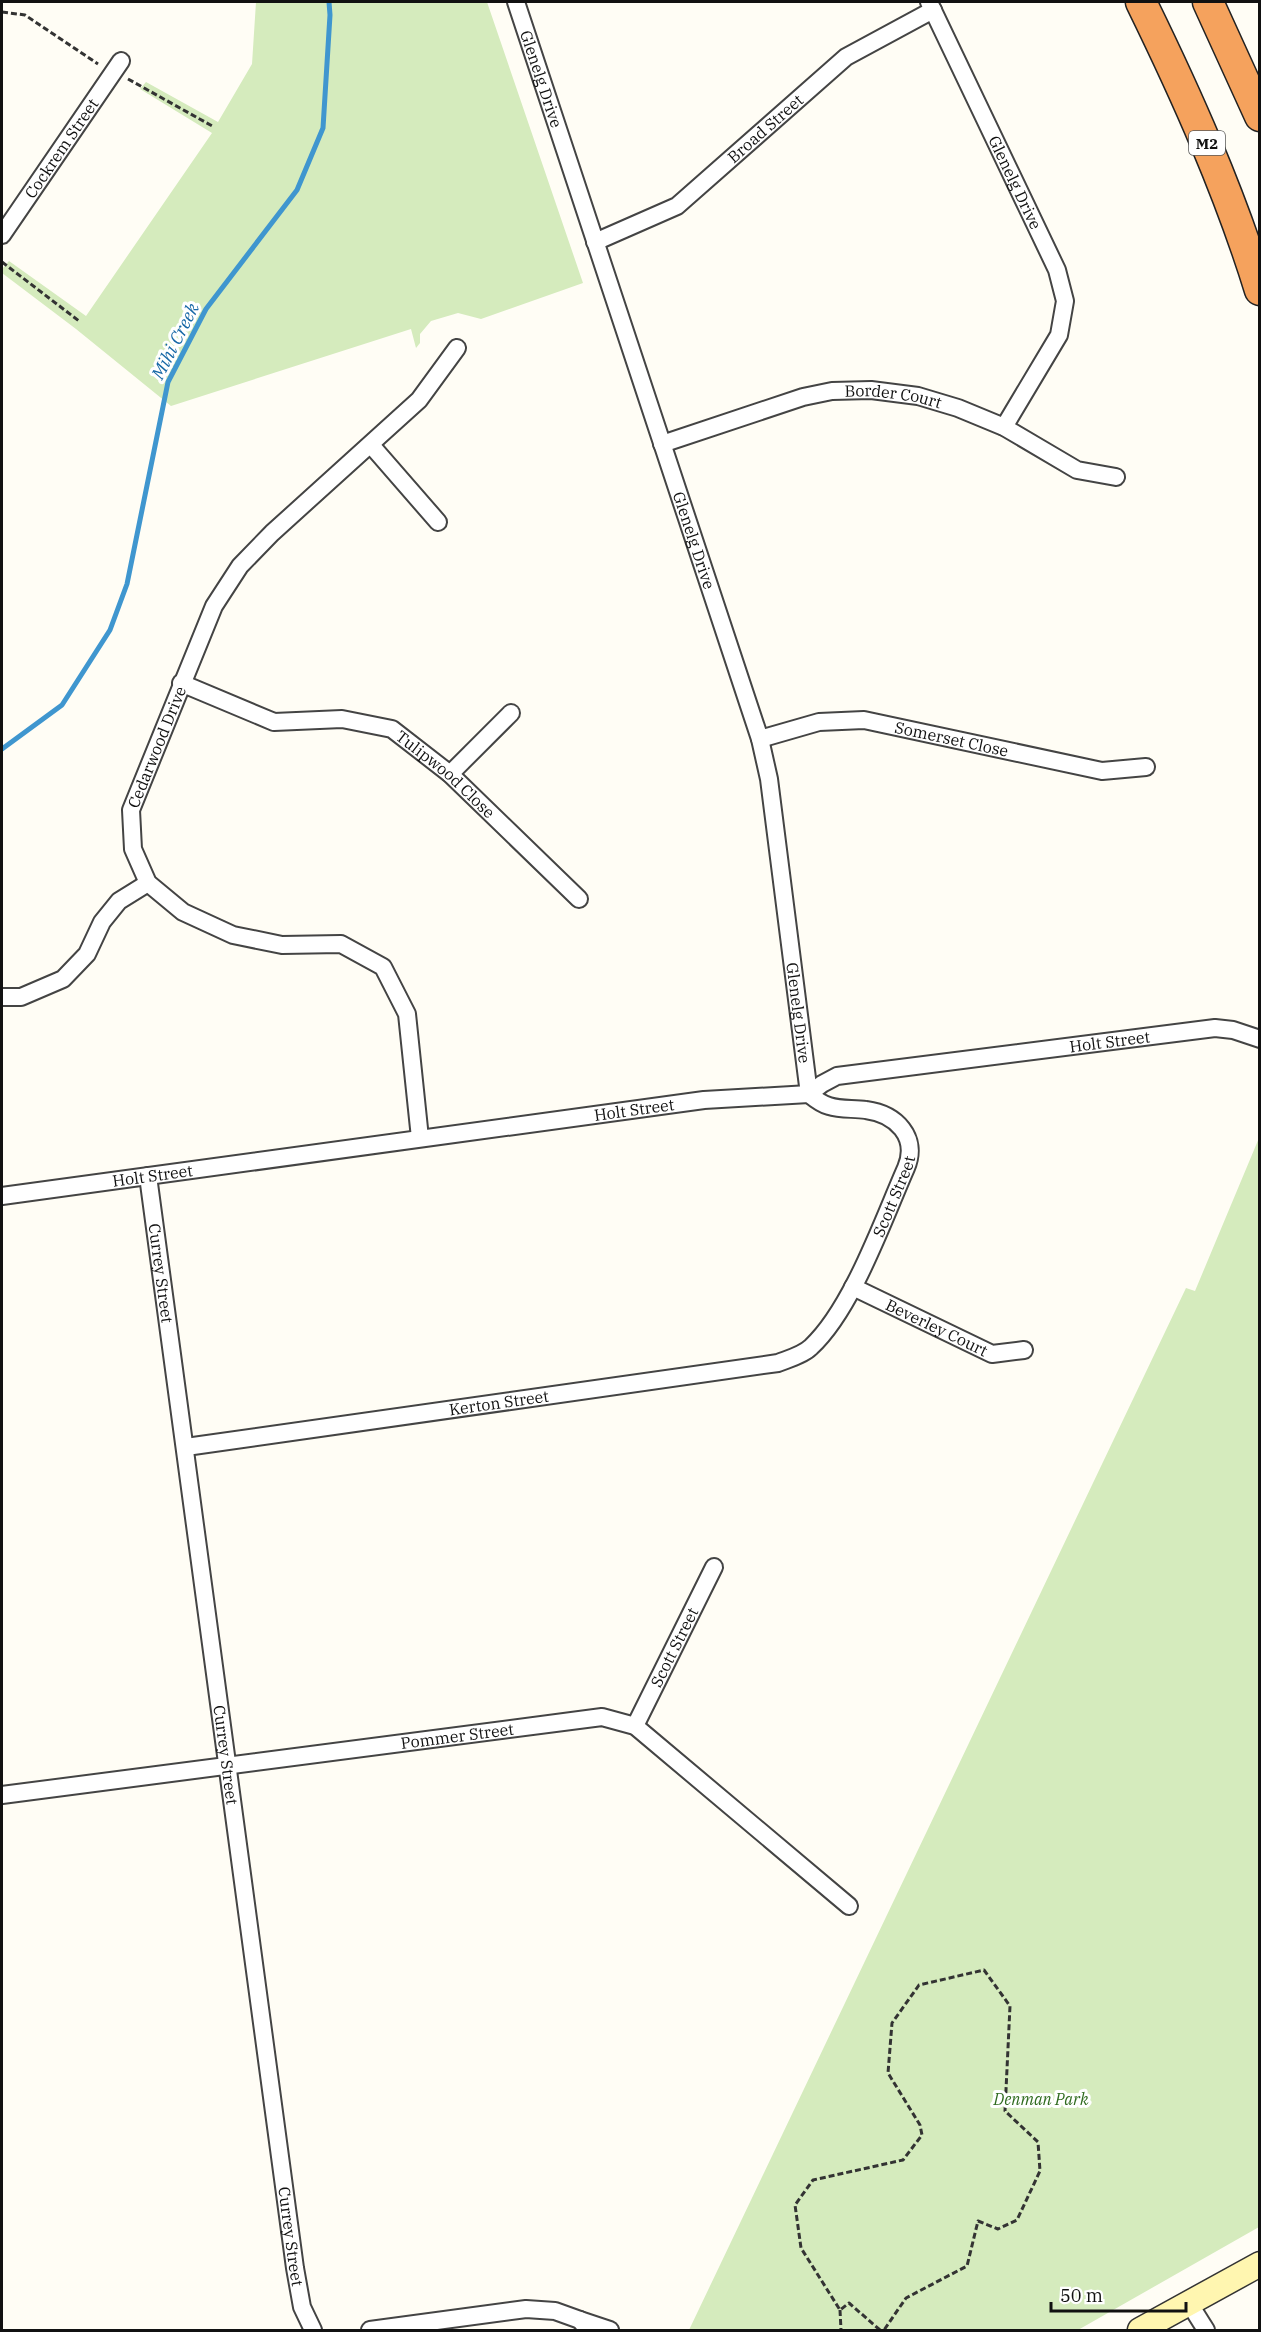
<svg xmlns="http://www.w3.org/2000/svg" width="1261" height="2332" font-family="'IBM Plex Serif',serif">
<rect width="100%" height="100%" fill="#fffdf5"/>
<!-- green -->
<path fill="#d5ebbd" d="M256,2h231l96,281 -102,36 -23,-6 -27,8 -11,13v9l-4,5 -5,-19 -240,77 -95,-77 -74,-56v-4l7,-8 77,55 126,-183 -72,-44 6,-7 72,40 34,-58z
M1259,1138v1089l-181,103h-389l497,-1042 9,3z"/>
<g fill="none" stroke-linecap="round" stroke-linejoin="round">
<!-- stream -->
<path stroke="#3f96cf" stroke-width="5" d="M2,749l60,-44 48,-75 17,-46 41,-202 38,-73 91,-119 26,-62 7,-113 -1,-13"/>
<defs>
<g id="street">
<path id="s1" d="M516,2l244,737 9,40 40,315"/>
<path id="s2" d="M929,2l128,268 8,31 -6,34 -55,92"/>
<path id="s3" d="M2,235l119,-174"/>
<path id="s4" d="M595,242l82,-36 169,-149 87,-47"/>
<path id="s5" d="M662,444l141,-47 29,-6 39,-1 47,6 40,12 46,19 73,43 39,7"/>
<path d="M371,445l67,77"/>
<path id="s6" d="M181,683l93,39 68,-3 50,10 58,45 129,125"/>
<path id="s7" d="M760,739l59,-17 45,-2 238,51 44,-4"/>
<path d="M450,774l61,-61"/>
<path d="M2,997h19l42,-18 24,-25 15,-32 17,-21 29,-18"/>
<path id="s8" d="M420,1138l-13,-124 -24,-47 -42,-23 -59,1 -49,-10 -50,-23 -35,-29 -15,-34 -2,-39 83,-204 26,-40 32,-33 147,-133 38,-52"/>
<path id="s9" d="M148,1176l147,1092 7,39 11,23"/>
<path id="s10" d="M2,1196l702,-96 105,-6 13,-10 15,-8 378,-48 18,2 27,9"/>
<path id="s11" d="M853,1287l139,67 32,-4"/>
<path id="s12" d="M186,1447l592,-84c10,-4 25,-8 33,-16 41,-38 72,-127 95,-179 13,-31 -10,-54 -40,-58 -12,-2 -25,0 -37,-4 -8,-2 -14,-7 -20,-12"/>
<path id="s13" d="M635,1726l79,-159"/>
<path id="s14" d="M2,1795l600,-78 33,9 214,180"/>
<path d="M1189,2303l17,27"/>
<path d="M370,2330l156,-21 29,2 25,9"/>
<path d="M588,2330l-8,-10 30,10"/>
</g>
<path id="secondary" d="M1140,2330l120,-66"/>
<path id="highway" d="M1141,2c46,94 88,188 119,288
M1208,2l52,114"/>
</defs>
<!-- street casing -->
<use href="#street" stroke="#444" stroke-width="20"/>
<!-- secondary casing -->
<use href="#secondary" stroke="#333" stroke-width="27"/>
<!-- highway casing -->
<use href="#highway" stroke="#222" stroke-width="33"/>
<!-- path -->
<path stroke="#333" stroke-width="3" stroke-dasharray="6 3" stroke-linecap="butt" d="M2,12l23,3 73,49
M128,79l86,48
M2,262l77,59
M840,2310l1,20
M880,2330l-31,-27 -9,7 -39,-62 -6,-43 18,-25 90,-20 19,-25 -2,-10 -32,-52 4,-50 27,-38 65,-15 26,36 -5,105 33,31 2,29 -23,49 -19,9 -20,-8 -11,45 -61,32 -22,32"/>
<!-- street -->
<use href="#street" stroke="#fff" stroke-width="16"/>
<!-- secondary -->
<use href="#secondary" stroke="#fff6b0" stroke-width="24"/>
<!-- highway -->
<use href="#highway" stroke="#f5a25d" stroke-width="30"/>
</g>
<g text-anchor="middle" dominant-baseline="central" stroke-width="6" stroke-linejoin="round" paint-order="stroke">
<!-- shield labels -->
<rect fill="#fff" stroke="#585858" stroke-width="1.5" x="1189" y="131" width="36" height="24" rx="4.5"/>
<g font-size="15" font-weight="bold" fill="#111">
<text x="1207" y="143">M2</text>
</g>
<!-- street labels -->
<g font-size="16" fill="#111" stroke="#fff">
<text stroke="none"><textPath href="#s1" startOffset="81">Glenelg Drive</textPath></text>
<text stroke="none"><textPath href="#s4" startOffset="207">Broad Street</textPath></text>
<text stroke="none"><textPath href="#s3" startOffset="105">Cockrem Street</textPath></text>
<text stroke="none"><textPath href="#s2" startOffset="200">Glenelg Drive</textPath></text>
<text stroke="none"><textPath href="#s5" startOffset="240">Border Court</textPath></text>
<text stroke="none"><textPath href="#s1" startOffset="567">Glenelg Drive</textPath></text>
<text stroke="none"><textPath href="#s7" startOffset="196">Somerset Close</textPath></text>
<text stroke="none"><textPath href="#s8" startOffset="579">Cedarwood Drive</textPath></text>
<text stroke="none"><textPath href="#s6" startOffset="290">Tulipwood Close</textPath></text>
<text stroke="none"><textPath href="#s1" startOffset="1053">Glenelg Drive</textPath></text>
<text stroke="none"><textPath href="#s10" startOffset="1122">Holt Street</textPath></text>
<text stroke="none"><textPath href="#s10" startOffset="638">Holt Street</textPath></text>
<text stroke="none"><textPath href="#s10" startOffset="152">Holt Street</textPath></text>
<text stroke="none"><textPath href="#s12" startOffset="808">Scott Street</textPath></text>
<text stroke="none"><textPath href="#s9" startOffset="98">Currey Street</textPath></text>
<text stroke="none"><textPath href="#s11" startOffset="93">Beverley Court</textPath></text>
<text stroke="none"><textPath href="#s12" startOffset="316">Kerton Street</textPath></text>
<text stroke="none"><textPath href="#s13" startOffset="88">Scott Street</textPath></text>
<text stroke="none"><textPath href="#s14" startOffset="459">Pommer Street</textPath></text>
<text stroke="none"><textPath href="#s9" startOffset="584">Currey Street</textPath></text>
<text stroke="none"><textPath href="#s9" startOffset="1070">Currey Street</textPath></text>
</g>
<!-- park labels -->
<g font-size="16" font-style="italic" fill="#2f6b1f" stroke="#fff">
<text x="1041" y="2099">Denman Park</text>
</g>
<!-- water labels -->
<g font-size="18" font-style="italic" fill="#1768a6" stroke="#fff">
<text transform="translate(175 341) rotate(-63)">Mihi Creek</text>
</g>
</g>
<!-- border -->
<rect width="1261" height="2332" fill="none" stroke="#111111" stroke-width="6"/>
<!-- scale -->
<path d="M1051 2302v9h135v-9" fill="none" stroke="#111111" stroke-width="3"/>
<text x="1060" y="2302" font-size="18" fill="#111111" stroke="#ffffff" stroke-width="4.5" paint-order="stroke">50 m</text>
</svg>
